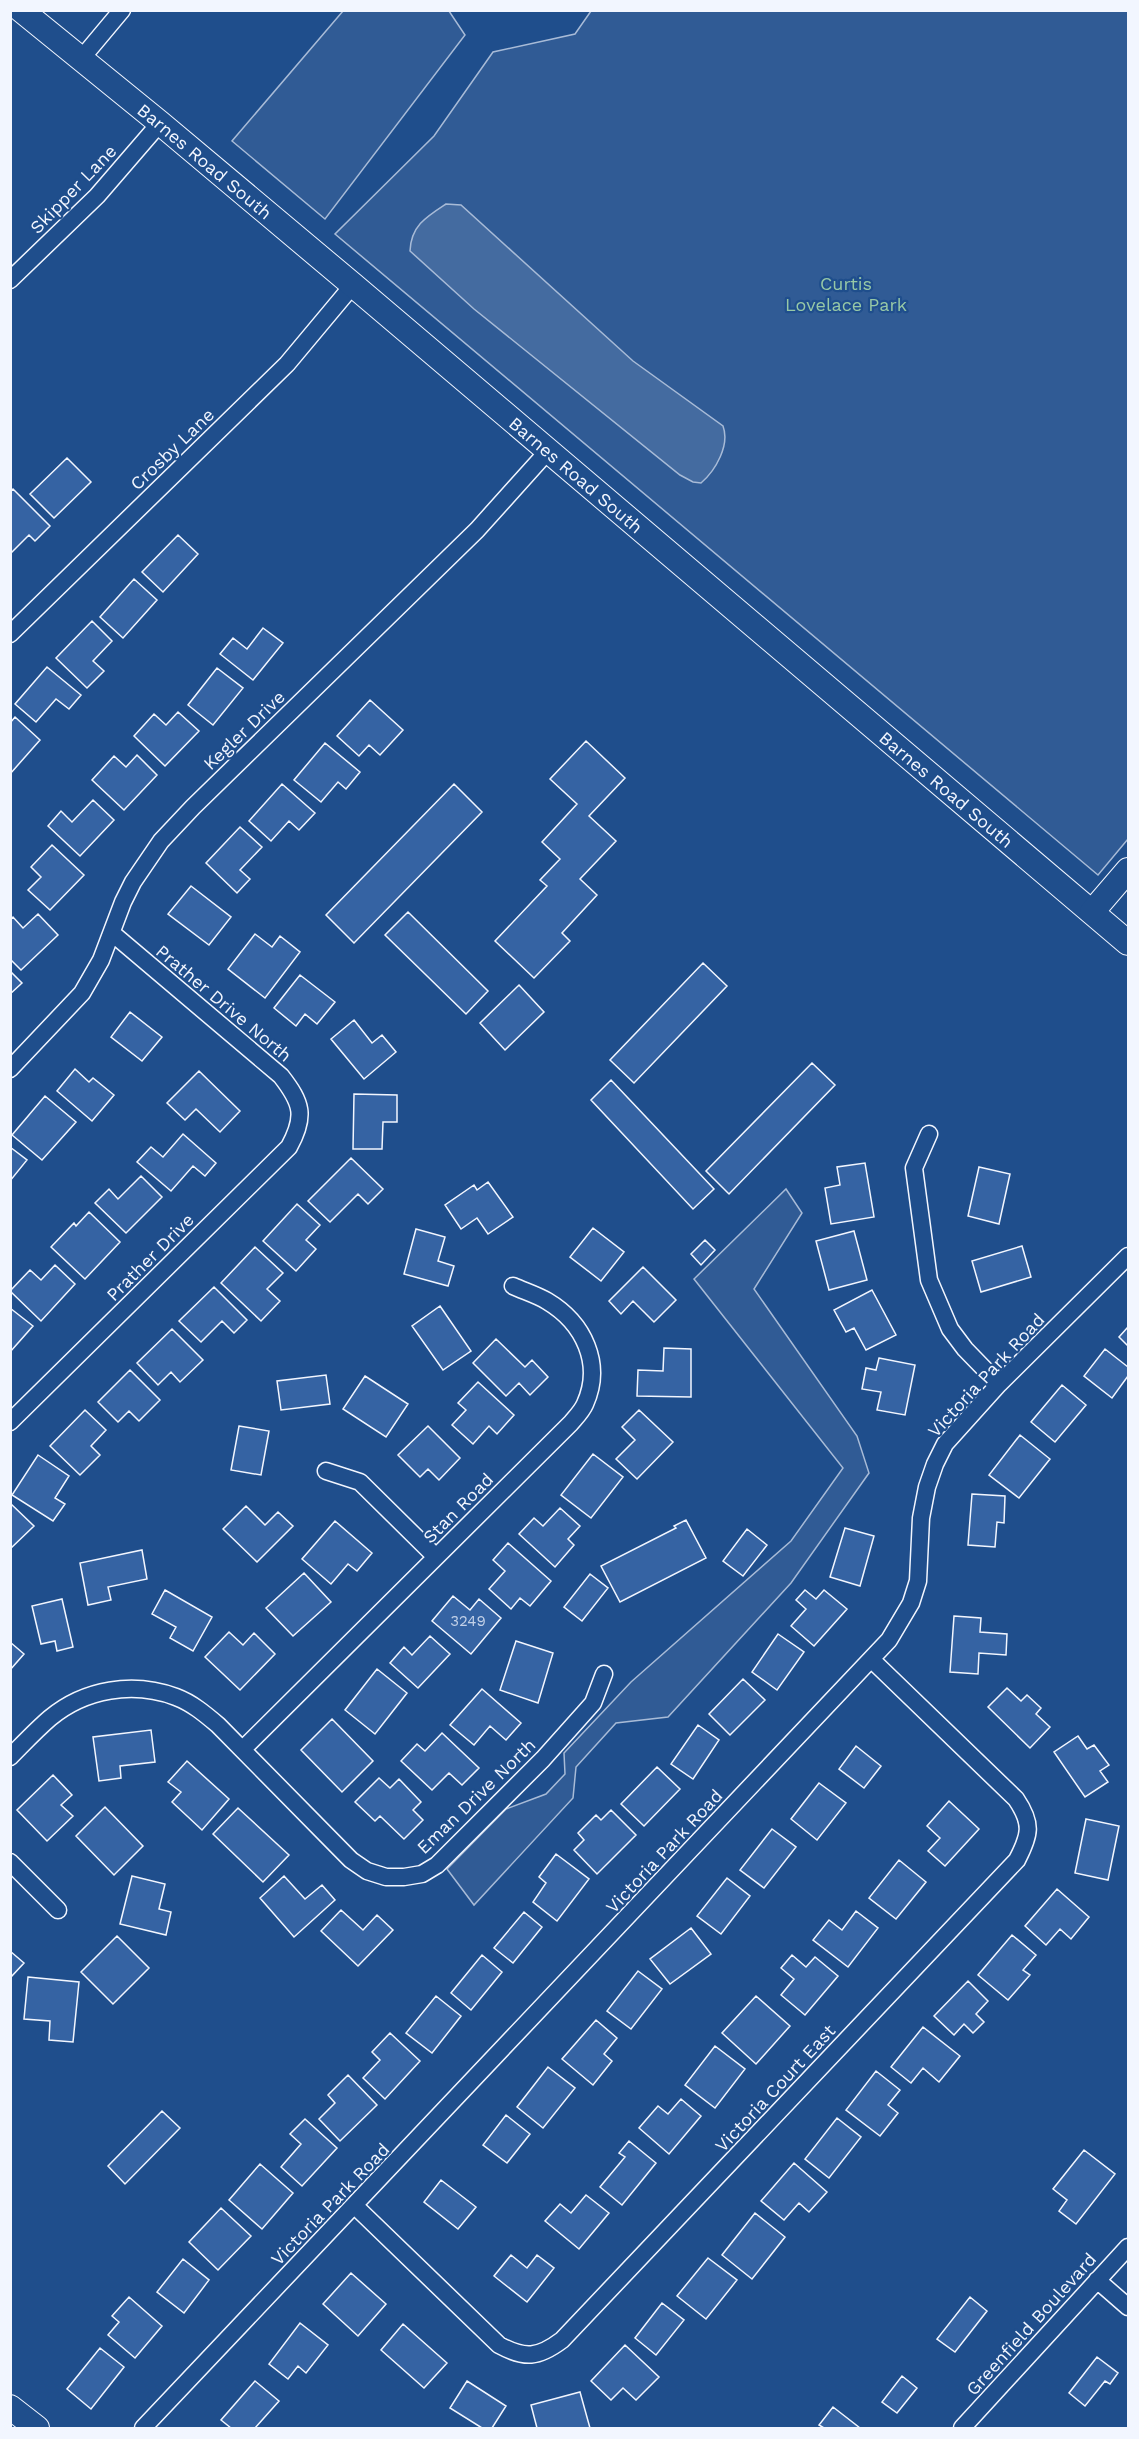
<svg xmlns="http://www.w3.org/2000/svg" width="1139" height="2439" font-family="'Work Sans',sans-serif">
<rect width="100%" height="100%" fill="#1f4e8c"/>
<!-- green -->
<path fill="#305b95" stroke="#a8bbd7" stroke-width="1.5" d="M343,11h106l16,24 -140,184 -93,-78z
M591,11h537v828l-30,36 -763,-641 99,-98 59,-84 82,-18z
M786,1189l16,24 -48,76 103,147 12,37 -78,110 -123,134 -52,6 -40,44 -3,31 -99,107 -27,-36 59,-60 40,-15 19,-20 -1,-21 67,-71 160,-141 52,-73 -149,-189z"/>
<!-- water -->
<path fill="#446ba0" stroke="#a8bbd7" stroke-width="1.5" d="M446,204l15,1 172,156 90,65c7,19 -7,44 -22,57l-8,-1 -13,-7 -206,-166 -64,-58c1,-25 16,-34 36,-47z"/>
<!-- building -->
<path fill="#3563a3" stroke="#f2f6ff" stroke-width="1.5" d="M67,458l24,24 -37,36 -24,-24z
M13,489l37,37 -15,15 -6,-6 -19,19v-62z
M178,535l20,19 -35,38 -21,-20z
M134,579l23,21 -34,38 -23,-21z
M92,621l20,20 -19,20 11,10 -17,17 -31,-30z
M263,628l20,15 -30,37 -33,-26 13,-16 14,11z
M47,667l34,28 -12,14 -13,-10 -20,23 -21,-18z
M217,668l26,20 -30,37 -25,-20z
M370,700l33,30 -23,25 -11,-10 -10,11 -22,-20z
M178,712l21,19 -34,35 -31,-30 20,-22 12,11z
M15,717l25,23 -30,34v-51z
M586,741l39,37 -36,38 27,25 -36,38 17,16 -35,38 8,8 -36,37 -39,-37 52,-55 -7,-6 20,-21 -18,-17 35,-38 -27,-25z
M325,743l35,29 -14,17 -8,-7 -17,20 -27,-22z
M137,755l20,20 -33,35 -32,-30 22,-24 12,11z
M282,784l33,29 -16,17 -10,-9 -18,20 -22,-20z
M454,784l28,28 -128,131 -28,-28z
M93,800l21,20 -34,36 -32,-30 13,-15 11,11z
M240,827l22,20 -22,23 10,9 -13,14 -31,-30z
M52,845l32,30 -34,35 -22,-20 13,-13 -10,-10z
M191,886l40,31 -22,28 -41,-31z
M408,912l80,79 -22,23 -81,-79z
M38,914l20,21 -37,35 -11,-11v-39l3,-3 10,11z
M255,934l17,13 8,-11 20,16 -35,46 -37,-29z
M703,963l24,23 -93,97 -24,-23z
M10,971l12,12 -12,11z
M300,975l35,27 -18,22 -12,-10 -9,12 -22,-18z
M519,985l25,27 -39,38 -25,-27z
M130,1012l32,25 -20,24 -31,-24z
M354,1020l18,23 10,-8 14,17 -32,27 -33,-40z
M812,1063l23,22 -106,109 -23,-23z
M75,1069l14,13 4,-4 21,17 -22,26 -35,-30z
M199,1071l41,40 -20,21 -24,-23 -11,11 -18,-17z
M611,1080l103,109 -21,20 -102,-109z
M354,1094l43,1v27h-14l-1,27h-29z
M45,1096l31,26 -34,38 -30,-25z
M183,1134l33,29 -11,13 -12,-10 -22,25 -34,-29 14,-15 12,10z
M10,1147l17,13 -17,21z
M351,1158l32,31 -15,15 -10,-10 -28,28 -22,-21z
M865,1163l9,54 -43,7 -6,-36 15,-3 -3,-18z
M979,1167l31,7 -11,50 -31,-8z
M141,1176l21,21 -36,36 -31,-30 14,-14 9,10z
M488,1182l25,35 -25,17 -11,-16 -16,11 -16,-24 29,-20 3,5z
M297,1204l23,21 -14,15 10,9 -20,22 -33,-30z
M89,1212l31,30 -35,37 -34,-32 23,-24 2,3z
M593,1228l31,24 -23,29 -31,-24z
M416,1229l29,8 -7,24 16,5 -6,20 -44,-12z
M854,1231l13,49 -38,10 -13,-49z
M705,1240l10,10 -14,15 -10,-11z
M1022,1246l9,31 -50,15 -9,-31z
M255,1247l28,26 -16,16 13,12 -19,20 -40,-38z
M55,1265l20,19 -34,37 -31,-30 20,-21 11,10z
M643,1267l33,33 -22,22 -21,-21 -12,13 -12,-13z
M214,1287l33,33 -13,13 -12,-12 -21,21 -22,-21z
M872,1290l24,45 -30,15 -12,-22 -8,4 -12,-22z
M440,1306l31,45 -28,19 -31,-44z
M10,1308l23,18 -23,26z
M1128,1327v19l-9,-9z
M172,1329l31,31 -23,22 -9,-10 -13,13 -21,-22z
M496,1339l29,28 7,-7 16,17 -18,18 -11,-12 -13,13 -33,-33z
M664,1348l27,1v48l-54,-1 1,-26 25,1z
M1105,1349l23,18v9l-16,22 -28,-22z
M879,1358l36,7 -10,50 -28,-5 4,-18 -19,-3 4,-21 10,2z
M130,1370l30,30 -21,21 -10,-10 -11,11 -20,-20z
M326,1375l4,29 -49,6 -4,-29z
M365,1376l43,28 -22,33 -43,-28z
M478,1382l36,33 -17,19 -8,-8 -16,18 -21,-19 14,-15 -8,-7z
M1062,1385l24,20 -31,37 -24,-20z
M85,1410l21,20 -15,16 9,9 -20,20 -30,-29z
M639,1410l34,32 -36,37 -21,-20 19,-19 -13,-13z
M239,1426l30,5 -8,44 -30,-5z
M428,1426l32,32 -21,22 -11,-11 -8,8 -22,-22z
M1020,1435l30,24 -31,39 -30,-23z
M593,1454l30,23 -32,41 -30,-23z
M38,1455l31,21 -14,22 10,6 -12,17 -41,-26z
M972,1494l33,2 -1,27 -7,-1 -2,25 -27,-2z
M10,1503l24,23 -24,23z
M246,1506l19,19 13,-13 15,14 -36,36 -34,-33z
M560,1508l20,18 -12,13 6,6 -19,22 -36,-33 15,-16 9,8z
M686,1520l20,38 -86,44 -19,-36 75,-38 -2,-2z
M335,1521l37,32 -15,18 -9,-7 -17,20 -29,-25z
M845,1528l29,8 -14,50 -30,-9z
M747,1529l20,16 -24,31 -20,-15z
M508,1543l43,38 -21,25 -10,-8 -9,11 -22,-20 16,-18 -12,-11z
M142,1550l5,29 -39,8 3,13 -23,5 -8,-42z
M304,1573l27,29 -38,34 -27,-28z
M590,1574l18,14 -26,33 -18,-14z
M165,1590l47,27 -19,34 -23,-13 6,-11 -24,-13z
M805,1590l11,9 8,-9 23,19 -33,37 -23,-20 15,-17 -10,-9z
M453,1596l17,14 9,-11 22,19 -30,36 -39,-33z
M62,1599l11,48 -16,4 -2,-10 -14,3 -9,-38z
M954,1616l27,2 -1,14 27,2 -1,21 -27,-2 -1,21 -28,-2z
M229,1632l14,13 11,-12 21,21 -35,36 -35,-33z
M778,1634l26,18 -27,38 -25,-18z
M430,1636l20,18 -32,34 -28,-25 14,-16 8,8z
M516,1641l37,12 -15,50 -38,-13z
M10,1642l14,12 -14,16z
M377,1669l30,24 -32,41 -30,-24z
M743,1679l22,21 -35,35 -21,-21z
M1007,1688l14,13 6,-6 14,13 -5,6 14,13 -20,21 -42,-41z
M482,1689l39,34 -15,17 -16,-14 -16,19 -24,-20z
M332,1719l41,42 -31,31 -41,-42z
M698,1725l21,15 -26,39 -22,-15z
M151,1730l4,32 -35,4 1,12 -22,3 -6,-44z
M442,1733l37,35 -17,17 -13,-12 -17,17 -31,-29 16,-17 8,7z
M1078,1736l9,13 7,-4 15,20 -9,6 8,11 -23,15 -31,-45z
M856,1746l25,20 -17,22 -25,-19z
M187,1761l42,38 -27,31 -30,-28 9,-10 -13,-10z
M657,1767l23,22 -36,37 -23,-22z
M53,1775l19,20 -11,10 12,11 -26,25 -30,-31z
M379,1778l11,10 9,-9 22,23 -8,8 10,10 -19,19 -24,-23 -5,5 -20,-19z
M819,1783l27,20 -29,37 -26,-21z
M949,1801l30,28 -34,37 -17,-15 12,-13 -13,-12z
M105,1807l38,39 -29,29 -38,-39z
M238,1808l51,47 -26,27 -50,-48z
M611,1810l25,25 -39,39 -23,-24 10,-10 -6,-7 18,-18 5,5z
M1086,1819l33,7 -11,54 -33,-7z
M772,1829l24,18 -32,41 -24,-18z
M556,1854l33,25 -32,42 -24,-19 13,-19 -7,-6z
M899,1860l27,22 -30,37 -27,-21z
M132,1876l33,8 -6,25 12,3 -5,23 -46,-11z
M284,1876l21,23 17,-14 13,15 -41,37 -34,-39z
M727,1878l23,18 -29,38 -24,-18z
M1057,1889l32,28 -18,22 -11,-10 -14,16 -21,-19z
M341,1910l22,20 14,-15 16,15 -35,36 -37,-35z
M856,1911l22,17 -30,39 -35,-27 16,-20 13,10z
M524,1912l18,15 -29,36 -19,-15z
M691,1928l20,26 -41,30 -20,-25z
M1012,1935l24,20 -13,15 7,5 -22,25 -30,-25z
M117,1936l32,32 -36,36 -32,-32z
M10,1951l14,12 -14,15z
M482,1955l20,17 -31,38 -20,-17z
M792,1955l14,12 9,-10 23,19 -33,39 -24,-20 13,-16 -13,-11z
M638,1971l24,18 -31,40 -24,-18z
M28,1977l51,5 -6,60 -24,-2 1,-19 -26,-2z
M968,1981l20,20 -12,13 8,8 -11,11 -9,-9 -10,11 -20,-19z
M436,1996l25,20 -29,37 -26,-20z
M756,1996l34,30 -34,38 -34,-31z
M596,2020l21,18 -13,16 8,7 -19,24 -31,-26z
M923,2027l37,29 -21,26 -16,-14 -12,15 -20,-16z
M390,2033l30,28 -35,38 -22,-21 17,-18 -8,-8z
M715,2046l30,23 -30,39 -30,-23z
M548,2067l27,21 -32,40 -26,-21z
M876,2071l24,19 -12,15 10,8 -18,23 -34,-26z
M348,2075l29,30 -37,36 -21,-22 16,-16 -7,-8z
M681,2099l20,17 -32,38 -30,-26 19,-22 10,8z
M162,2111l18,17 -55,56 -17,-18z
M506,2115l24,19 -23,29 -24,-18z
M837,2118l24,19 -32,41 -24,-19z
M305,2119l32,29 -35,38 -21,-19 20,-23 -11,-10z
M629,2141l27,22 -34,42 -22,-18 25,-30 -6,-4z
M1084,2150l31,24 -39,50 -17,-13 8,-11 -14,-11z
M794,2163l33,29 -18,20 -10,-9 -15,17 -23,-19z
M260,2164l33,29 -31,36 -33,-29z
M441,2180l35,27 -18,22 -34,-27z
M586,2195l23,18 -30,36 -34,-28 15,-17 11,9z
M221,2208l30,28 -33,34 -29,-28z
M755,2213l30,24 -33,42 -30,-24z
M511,2255l16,13 10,-13 17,13 -27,34 -33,-26z
M708,2258l29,22 -31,39 -29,-23z
M183,2259l26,21 -25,33 -27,-21z
M351,2273l35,31 -28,32 -35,-32z
M129,2297l33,29 -27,32 -27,-23 11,-13 -7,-6z
M970,2297l17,14 -32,41 -18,-13z
M662,2303l22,17 -28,35 -21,-17z
M300,2323l28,22 -22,28 -8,-7 -10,13 -19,-15z
M403,2324l44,39 -23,25 -43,-38z
M625,2345l34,32 -23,23 -13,-12 -12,12 -20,-19z
M100,2348l24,19 -33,42 -24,-20z
M1097,2357l21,16 -8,11 -5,-3 -20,25 -16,-13z
M902,2376l15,12 -20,25 -15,-11z
M255,2381l24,20 -24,27h-24l-10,-8z
M467,2381l39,25 -14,22h-10l-32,-20z
M580,2392l10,36h-53l-6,-23z
M833,2407l27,21h-36l-5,-3z"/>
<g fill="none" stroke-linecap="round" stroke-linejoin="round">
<defs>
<path id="street" d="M81,59l41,-49
M10,280l87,-84 63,-73
M10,634l277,-270 66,-79
M10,1069l72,-76 19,-33 22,-58 10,-20 28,-41 32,-34 284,-277 71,-79
M929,1134l-15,34 15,112 21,49 15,20 34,35
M10,1422l279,-275c17,-31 13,-44 -8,-71l-169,-143
M326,1471l34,11 76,75
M243,1749l328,-326c5,-6 11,-12 14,-19 18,-40 -1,-81 -38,-103 -10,-6 -23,-10 -34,-15
M10,1757c13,-13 26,-27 40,-39 35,-29 83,-37 126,-21 16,6 29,17 42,28l133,135 16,11 19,6h18l18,-3 15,-9 106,-106 50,-56 11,-29
M10,1862l48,48
M355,2206l144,139c26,14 39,13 63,-5l455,-480c13,-25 16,-36 -1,-61l-144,-139
M1097,2280l31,27
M143,2428l746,-788 22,-37 7,-22 3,-63 6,-31 8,-23 10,-20 54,-60 129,-128
M962,2428l166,-181"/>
<g id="secondary">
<path id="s1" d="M21,10l139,113 193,162 775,658"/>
<path d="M1092,912l36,-42"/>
<path d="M10,2407l27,21"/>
</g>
</defs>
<!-- street casing -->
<use href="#street" stroke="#f2f6ff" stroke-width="19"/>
<!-- secondary casing -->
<use href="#secondary" stroke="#f2f6ff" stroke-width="26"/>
<!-- street -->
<use href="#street" stroke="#1f4e8c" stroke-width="16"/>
<!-- secondary -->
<use href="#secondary" stroke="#1f4e8c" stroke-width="24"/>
</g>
<g text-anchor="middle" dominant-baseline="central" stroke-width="4.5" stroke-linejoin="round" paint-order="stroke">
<!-- number labels -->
<g font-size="15" fill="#c3d1e8">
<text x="468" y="1621">3249</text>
</g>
<!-- street labels -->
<g font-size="18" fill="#f2f6ff" stroke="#1f4e8c">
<text stroke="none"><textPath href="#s1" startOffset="238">Barnes Road South</textPath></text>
<text transform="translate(73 189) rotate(-46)">Skipper Lane</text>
<text transform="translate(172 449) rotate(-44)">Crosby Lane</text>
<text stroke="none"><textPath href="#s1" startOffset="724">Barnes Road South</textPath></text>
<text transform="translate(244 730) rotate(-44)">Kegler Drive</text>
<text stroke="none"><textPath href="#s1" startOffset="1210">Barnes Road South</textPath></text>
<text transform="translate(224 1003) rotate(40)">Prather Drive North</text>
<text transform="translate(150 1257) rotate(-45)">Prather Drive</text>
<text transform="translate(986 1375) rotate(-47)">Victoria Park Road</text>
<text transform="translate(458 1508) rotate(-45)">Stan Road</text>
<text transform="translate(476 1796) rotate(-44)">Eman Drive North</text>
<text transform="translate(664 1851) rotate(-47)">Victoria Park Road</text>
<text transform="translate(775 2088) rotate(-47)">Victoria Court East</text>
<text transform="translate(330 2204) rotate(-46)">Victoria Park Road</text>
<text transform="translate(1031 2324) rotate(-48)">Greenfield Boulevard</text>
</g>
<!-- park labels -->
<g font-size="18" fill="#97c8a6" stroke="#1f4e8c">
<text x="846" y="283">Curtis<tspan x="846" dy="21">Lovelace Park</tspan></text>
</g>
</g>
<!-- border -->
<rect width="1139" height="2439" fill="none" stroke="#f2f6ff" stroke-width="24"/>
</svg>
